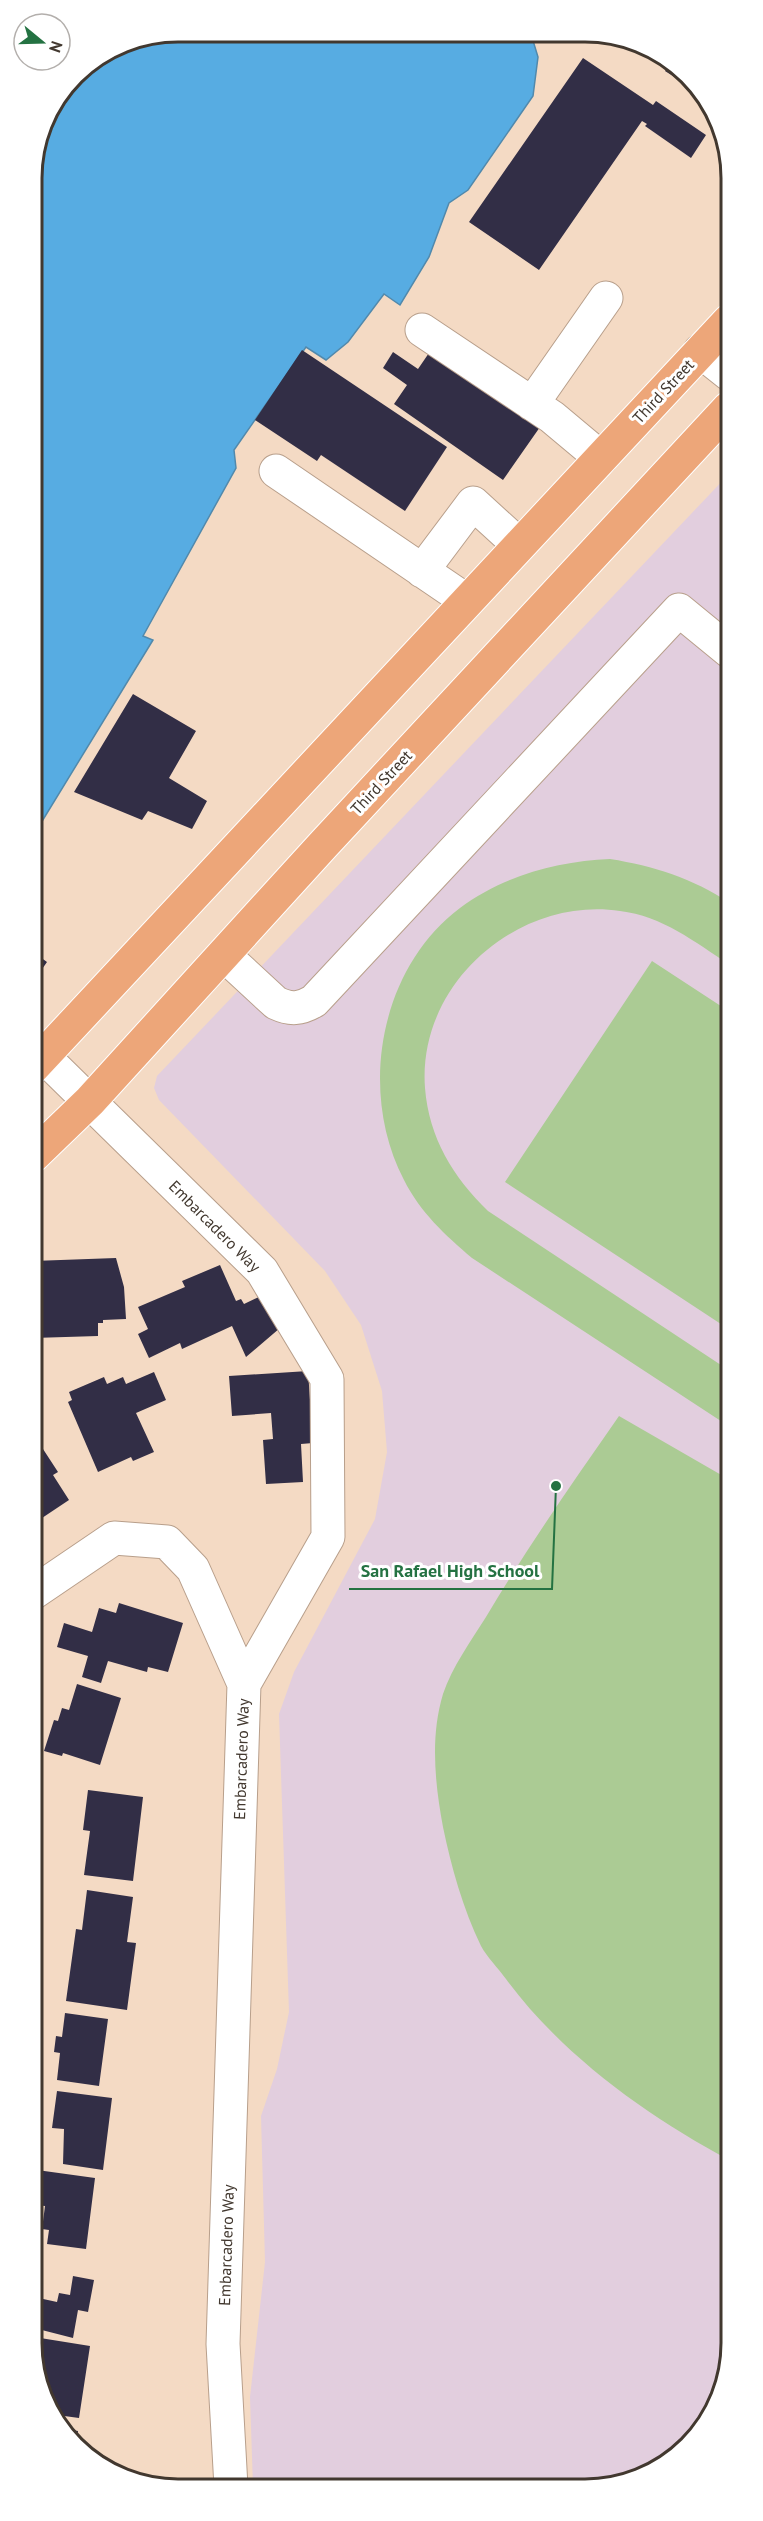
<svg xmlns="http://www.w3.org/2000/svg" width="763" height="2521" font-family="'PT Sans',sans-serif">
<rect width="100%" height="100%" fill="#f4dac4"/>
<!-- education -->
<path fill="#e2cede" d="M729,474l2,1878 -11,48 -25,40 -37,30 -45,17h-360l-3,-90 15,-135 -4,-146 16,-47 12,-57 -10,-298 15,-42 81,-153 12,-67 -5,-61 -21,-66 -36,-54 -166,-171 -5,-12 3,-12z"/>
<!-- green -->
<path fill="#abcb94" d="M610,859c44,7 82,19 120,44v62c-35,-23 -68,-49 -110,-54 -101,-15 -203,72 -195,177 4,50 28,89 63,123l242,160v56l-258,-169c-27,-23 -52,-46 -68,-78 -46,-88 -25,-211 56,-272 43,-32 98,-47 150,-49z
M652,961l78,51v318l-225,-148z
M619,1416l111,64 1,681c-84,-45 -168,-105 -225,-182 -8,-11 -19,-22 -25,-33 -18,-37 -30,-80 -38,-119 -8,-43 -13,-90 0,-133 9,-27 28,-53 43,-77 41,-69 87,-135 133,-201z"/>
<!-- water -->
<path fill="#57ace2" stroke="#5189ac" stroke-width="1.5" d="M178,32l353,2 7,23 -5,39 -65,94 -19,13 -20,54 -29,48 -16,-11 -36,48 -22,18 -20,-13 -72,103 2,18 -93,168 10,4 -120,196 -1,-667 11,-48 32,-47 47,-31z"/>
<!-- building -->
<path fill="#322e46" d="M583,58l70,47 3,-4 50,34 -15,23 -46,-32 2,-2 -5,-3 -103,149 -70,-48z
M670,64l19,11 9,17 -33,-21z
M302,350l145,97 -42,64 -84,-56 -4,6 -62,-41z
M431,350l109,77 -37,53 -109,-76 13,-19 -24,-17 10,-16 25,17z
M133,694l63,37 -27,47 38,23 -15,28 -44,-18 -6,9 -68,-28z
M33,952l14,10 -14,20z
M116,1258l8,29 2,32 -23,1v3h-5v13l-65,2v-77z
M220,1265l16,36 5,-2 3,5 21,-10 15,34 -34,29 -14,-31 -50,23 -2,-6 -31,15 -11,-24 10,-5 -10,-22 47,-20 -3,-6z
M308,1371l5,72 -12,1 2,38 -37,2 -3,-44 10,-1 -2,-26 -39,3 -3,-40z
M154,1372l12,28 -30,13 18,39 -21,9 -2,-4 -33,15 -30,-70 4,-2 -3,-8 35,-15 3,7 16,-7 3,7z
M43,1449l15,23 -5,3 16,25 -36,24v-68z
M119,1603l64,20 -15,49 -20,-5 -1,5 -39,-11 -7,22 -19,-6 6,-21 -31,-9 7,-24 28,9 7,-24 17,5z
M77,1684l44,14 -21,67 -37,-12 -1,3 -18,-5 10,-31 4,1 4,-13 7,2z
M88,1790l55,7 -10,84 -49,-6 6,-44 -7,-1z
M87,1890l46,7 -6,45 9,1 -9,67 -61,-9 10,-72 6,1z
M65,2013l43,6 -9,67 -42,-6 3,-27 -6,-1 2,-16 6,1z
M57,2091l55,7 -9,72 -40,-6 1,-35 -12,-1z
M37,2170l58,8 -9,71 -39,-5 2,-14 -7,-1 3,-23 -10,-1 1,-6h-2z
M73,2276l21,4 -6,32 -10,-2 -5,28 -39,-10v-31l23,5 2,-9 11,2z
M34,2337l56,9 -11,72 -22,-3 -23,-44z
M65,2429l13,2 -2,16 -2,-1z"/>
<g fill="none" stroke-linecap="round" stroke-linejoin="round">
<defs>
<path id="minor" d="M422,330l130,87 49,41
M700,351l29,23
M532,404l74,-106
M276,471l191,130
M422,571l51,-68 46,42
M224,955l52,48c15,7 24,6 38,-2l365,-391 50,41
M43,1056l219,215 65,108 1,158 -84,147 -21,660 8,143
M33,1593l81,-55 53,4 26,27 51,115"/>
<path id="major" d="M33,1067l696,-746
M33,1156l57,-55 233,-256 406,-437"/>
</defs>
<!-- minor casing -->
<use href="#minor" stroke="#b89f8b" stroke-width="35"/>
<!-- major casing -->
<use href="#major" stroke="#fff" stroke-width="35"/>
<!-- minor -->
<use href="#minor" stroke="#fff" stroke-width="33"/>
<!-- major -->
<use href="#major" stroke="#eda679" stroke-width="33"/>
</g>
<g text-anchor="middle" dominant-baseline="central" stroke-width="6" stroke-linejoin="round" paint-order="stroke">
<!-- street labels -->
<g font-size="16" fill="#42382f" stroke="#fff">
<text transform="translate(663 391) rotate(-47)">Third Street</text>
<text transform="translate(381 782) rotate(-47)">Third Street</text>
<text transform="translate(215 1226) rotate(45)">Embarcadero Way</text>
<text transform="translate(241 1759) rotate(-88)">Embarcadero Way</text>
<text transform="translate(226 2245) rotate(-88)">Embarcadero Way</text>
</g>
</g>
<!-- crop -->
<path d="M0 0H763V2521H0ZM178 42H585A136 136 0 0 1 721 178V2343A136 136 0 0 1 585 2479H178A136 136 0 0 1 42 2343V178A136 136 0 0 1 178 42Z" fill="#fff" fill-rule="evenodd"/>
<path fill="none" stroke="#42382f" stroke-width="3" d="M178 42H585A136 136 0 0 1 721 178V2343A136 136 0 0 1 585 2479H178A136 136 0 0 1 42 2343V178A136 136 0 0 1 178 42Z"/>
<!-- callouts -->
<path fill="none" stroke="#247242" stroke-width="2" d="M556 1486L552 1589H349"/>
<circle fill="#247242" stroke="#fff" stroke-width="2" cx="556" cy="1486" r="6"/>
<g font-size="18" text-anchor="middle" font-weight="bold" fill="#247242" stroke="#fff" stroke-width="6" stroke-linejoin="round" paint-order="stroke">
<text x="450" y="1577">San Rafael High School</text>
</g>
<!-- north arrow -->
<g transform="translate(42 42) rotate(109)"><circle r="28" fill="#ffffff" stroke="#b3afac" stroke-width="1.5"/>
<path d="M0-4.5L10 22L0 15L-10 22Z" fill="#247242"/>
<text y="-9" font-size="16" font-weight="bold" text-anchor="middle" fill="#42382f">N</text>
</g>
</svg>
